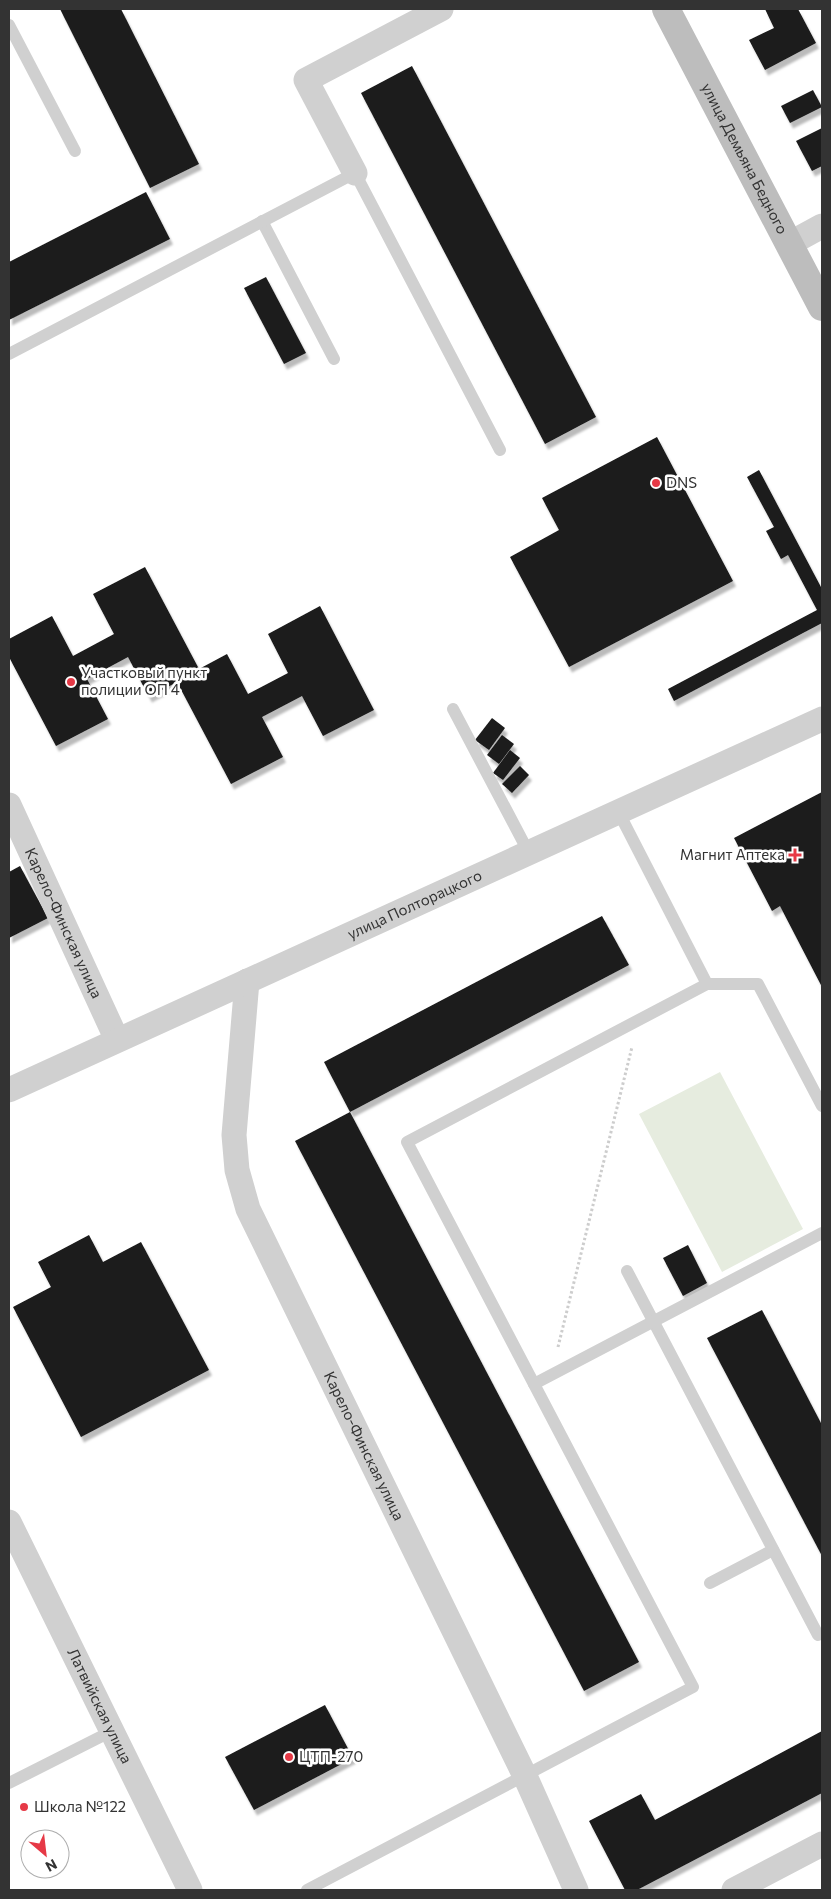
<svg xmlns="http://www.w3.org/2000/svg" width="831" height="1899" font-family="Commissioner,sans-serif">
<style>
.green{fill:#e6ecdf}
.building{fill:#1a1a1a;filter:url(#shadow)}
.lines{fill:none;stroke-linecap:round;stroke-linejoin:round}
.path{stroke:#cdcdcd;stroke-width:3;stroke-dasharray:2.5 2.5;stroke-linecap:butt}
.lane{stroke:#d0d0d0;stroke-width:12}
.street{stroke:#d0d0d0;stroke-width:25}
.secondary{stroke:#bdbdbd;stroke-width:28}
.poi-dot{fill:#e63946;stroke:#fff;stroke-width:2}
.labels{text-anchor:middle;stroke-width:5;stroke-linejoin:round;paint-order:stroke}
.street-label{font-size:15px;fill:#333;stroke:#fff}
.poi-label{font-size:15px;fill:#333;stroke:#fff;text-anchor:start}
</style>
<defs>
<filter id="shadow"><feDropShadow dx="3" dy="5.5" stdDeviation="1" flood-color="#0004"/></filter>
</defs>
<rect width="100%" height="100%" fill="#fff"/>
<!-- green -->
<polygon class="green" points="720,1072 803,1229 722,1272 639,1114"/>
<!-- building -->
<g class="building">
<polygon points="60,9 121,9 199,164 150,188"/>
<polygon points="765,9 798,9 816,43 765,70 749,40 774,28"/>
<polygon points="412,66 596,417 545,444 361,93"/>
<polygon points="813,90 822,107 790,123 781,106"/>
<polygon points="822,128 822,166 812,171 796,141"/>
<polygon points="146,192 170,239 9,320 9,262"/>
<polygon points="266,277 306,353 284,364 244,288"/>
<polygon points="657,437 733,581 569,667 510,557 559,530 542,498"/>
<polygon points="759,470 822,589 822,623 674,701 668,689 817,610 788,555 781,559 766,531 774,527 747,477"/>
<polygon points="145,567 199,669 227,654 248,694 288,673 268,634 320,606 374,710 323,736 302,696 262,717 283,757 231,784 177,682 149,697 128,657 87,679 108,719 56,746 9,657 9,639 52,616 73,656 114,634 93,594"/>
<polygon points="492,718 505,728 489,750 475,740"/>
<polygon points="502,735 514,744 499,764 487,755"/>
<polygon points="510,750 520,758 503,780 493,773"/>
<polygon points="520,766 529,775 512,793 502,784"/>
<polygon points="822,792 822,987 780,906 772,911 734,838"/>
<polygon points="20,866 48,918 9,938 9,872"/>
<polygon points="602,916 629,965 350,1112 324,1062"/>
<polygon points="350,1112 639,1662 584,1691 295,1141"/>
<polygon points="89,1235 103,1262 141,1242 209,1370 81,1437 13,1307 51,1287 38,1262"/>
<polygon points="688,1245 707,1283 683,1296 663,1258"/>
<polygon points="762,1310 822,1425 822,1556 707,1338"/>
<polygon points="325,1705 353,1758 254,1810 225,1757"/>
<polygon points="822,1731 822,1793 637,1890 625,1890 589,1821 641,1794 655,1820"/>
</g>
<g class="lines">
<!-- path -->
<polyline class="path" points="558,1347 632,1047"/>
<!-- lane -->
<g class="lane">
<polyline points="9,25 75,151"/>
<polyline points="262,221 334,359"/>
<polyline points="9,354 355,173 500,450"/>
<polyline points="453,709 529,853"/>
<polyline points="619,813 707,984"/>
<polyline points="627,1271 818,1635"/>
<polyline points="534,1384 822,1233"/>
<polyline points="710,1583 773,1550"/>
<polyline points="9,1783 112,1731"/>
<polyline points="307,1890 693,1687 407,1142 707,984 758,984 822,1106"/>
</g>
<!-- street -->
<g class="street">
<polyline points="355,173 306,80 441,9"/>
<polyline points="789,244 822,226"/>
<path id="s1" d="M9,805L117,1040"/>
<path id="s2" d="M247,981L234,1135L237,1170L248,1209L525,1776L576,1890"/>
<path id="s3" d="M9,1090L822,719"/>
<path id="s4" d="M9,1522L190,1890"/>
<polyline points="734,1890 822,1844"/>
</g>
<!-- secondary -->
<path class="secondary" id="s5" d="M666,9L822,307"/>
</g>
<!-- markers -->
<g class="poi-dot">
<circle cx="656" cy="483" r="5"/>
<circle cx="71" cy="682" r="5"/>
<path d="M792.5 847.5h5v5h5v5h-5v5h-5v-5h-5v-5h5z"/>
<circle cx="289" cy="1757" r="5"/>
<circle cx="24" cy="1807" r="5"/>
</g>
<g class="labels">
<!-- street labels -->
<g class="street-label">
<text dy="5" stroke="none"><textPath href="#s5" startOffset="169">улица Демьяна Бедного</textPath></text>
<text dy="5" stroke="none"><textPath href="#s3" startOffset="446">улица Полторацкого</textPath></text>
<text dy="5" stroke="none"><textPath href="#s1" startOffset="130">Карело-Финская улица</textPath></text>
<text dy="5" stroke="none"><textPath href="#s2" startOffset="494">Карело-Финская улица</textPath></text>
<text dy="5" stroke="none"><textPath href="#s4" startOffset="205">Латвийская улица</textPath></text>
</g>
<!-- poi labels -->
<g class="poi-label">
<text x="666" y="488">DNS</text>
<text x="81" y="678">Участковый пункт<tspan x="81" dy="17">полиции ОП 4</tspan></text>
<text x="785" y="860" text-anchor="end">Магнит Аптека</text>
<text x="299" y="1762">ЦТП-270</text>
<text x="34" y="1812">Школа №122</text>
</g>
</g>
<!-- border -->
<rect width="831" height="1899" fill="none" stroke="#333333" stroke-width="20"/>
<!-- north arrow -->
<g transform="translate(45 1854) rotate(152)"><circle r="24" fill="#ffffff" stroke="#adadad"/>
<path d="M0-4L9 19L0 12L-9 19Z" fill="#e63946"/>
<text y="-8" font-size="14" font-weight="bold" text-anchor="middle" fill="#333333">N</text>
</g>
</svg>
